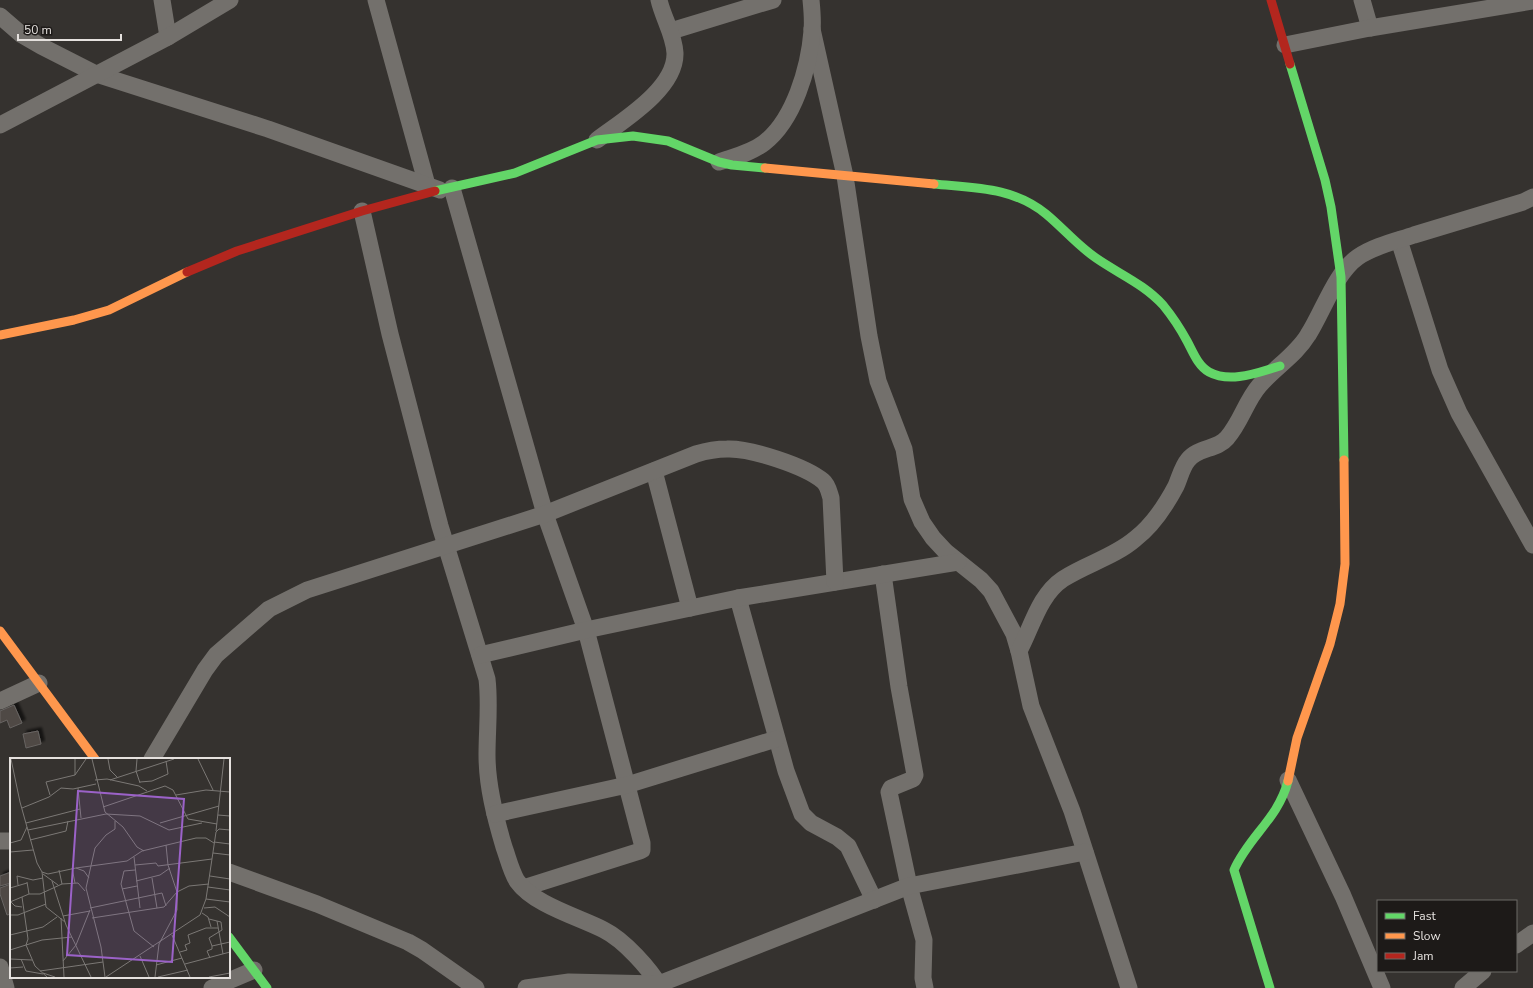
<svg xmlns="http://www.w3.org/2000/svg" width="1533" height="988" font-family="'Nunito Sans',sans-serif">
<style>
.building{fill:#504844;stroke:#676462;filter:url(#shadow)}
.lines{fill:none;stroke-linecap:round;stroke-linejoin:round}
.street{stroke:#73706c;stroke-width:17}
.fast{stroke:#63d668;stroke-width:9}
.slow{stroke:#ff974d;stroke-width:9}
.jam{stroke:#b3261e;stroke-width:9}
.inset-road{fill:none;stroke:#7b7875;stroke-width:1}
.view{fill:#9b62c8;fill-opacity:0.15;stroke:#9b62c8;stroke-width:2}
.inset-edge{fill:none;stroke:#e5e1de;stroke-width:2}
</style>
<defs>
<filter id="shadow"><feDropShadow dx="3.5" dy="-3.5" stdDeviation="1" flood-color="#0009"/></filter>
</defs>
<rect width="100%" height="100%" fill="#35322f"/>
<!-- building -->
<g class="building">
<polygon points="14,705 22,723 10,728 7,720 0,723 0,711"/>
<polygon points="38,731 41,744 26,748 23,734"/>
<polygon points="11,872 11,883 0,886 0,876"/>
<polygon points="11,884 11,914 7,915 0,894 0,888"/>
</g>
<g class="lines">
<!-- street -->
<g class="street">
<polyline points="162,0 168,37"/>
<polyline points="376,0 427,185"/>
<polyline points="1362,0 1370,28"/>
<polyline points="0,16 22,35 41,46 96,74 268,129 440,190"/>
<polyline points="812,29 845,176 869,336 878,381 904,449 912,499 922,522 933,538 946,552 981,580 991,591 1014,634 1019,651 1031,706 1072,811 1129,988"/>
<polyline points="671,31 773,0"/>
<polyline points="1285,45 1370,28 1533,1"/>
<polyline points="0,125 168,37 230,0"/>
<path d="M597,140C622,121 676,89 675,53C674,34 663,18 659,0"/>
<path d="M719,162C733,157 751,153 764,143C794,120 809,68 812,31C813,21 812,10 811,0"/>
<polyline points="452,188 545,514 586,630 642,843 642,850 640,851 523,888"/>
<path d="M362,211L390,334L440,526L487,679C490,704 487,729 487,755C487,786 495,817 504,847C508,858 511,871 517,881C534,905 579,917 604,930C624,940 650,969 661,988"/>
<polyline points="1399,240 1440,370 1459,413 1533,545"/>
<polyline points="654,471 690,608"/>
<polyline points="883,574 899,687 915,775 913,779 891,788 889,792 909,886 924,940 923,978 925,988"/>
<polyline points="738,598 786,771 802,814 811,823 837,837 848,846 874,900"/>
<path d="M1019,651C1032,627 1039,595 1063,579C1086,564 1114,557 1135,539C1152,526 1166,505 1176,486C1180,477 1182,467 1188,460C1198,447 1217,450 1227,438C1241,422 1246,401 1259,386C1274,368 1296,355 1308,335C1323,312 1335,273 1358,257C1374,246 1396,241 1414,235C1450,224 1487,213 1523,202L1533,197"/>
<polyline points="480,655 586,630 738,598 958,562"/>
<polyline points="0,701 39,683"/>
<path d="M152,759L205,670L216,655L269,609L307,590L545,514L696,454C706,451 716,449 727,449C750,448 805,466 823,481C828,485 829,492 831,498L835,582"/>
<polyline points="1288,780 1343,896 1382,988"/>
<polyline points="495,814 627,785 776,739"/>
<polyline points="0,841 11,841"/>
<polyline points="229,872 317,904 408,942 422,950 476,988"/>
<polyline points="1516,945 1533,933"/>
<polyline points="0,967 6,988"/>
<polyline points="212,988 254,970"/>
<polyline points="526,988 569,982 659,984 909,886 1085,852"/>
<polyline points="1463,988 1483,971"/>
</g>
<!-- fast -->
<g class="fast">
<polyline points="1290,64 1325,180 1331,207 1341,277 1344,460"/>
<path d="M934,184C975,188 1013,187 1046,214C1063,228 1078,246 1096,258C1119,274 1144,284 1163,305C1172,316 1180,328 1187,341C1193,352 1198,366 1209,372C1231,384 1259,372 1280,366"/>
<polyline points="435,191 515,173 597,140 633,136 668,141 719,162 732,165 765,168"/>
<polyline points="229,937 267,988"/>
<path d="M1270,988L1234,870C1249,836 1278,819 1288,781"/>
</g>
<!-- slow -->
<g class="slow">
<polyline points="765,168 934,184"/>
<polyline points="0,335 74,320 109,310 187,272"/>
<polyline points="0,631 95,759"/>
<polyline points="1288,781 1297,738 1330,644 1340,604 1345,564 1344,460"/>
</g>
<!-- jam -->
<g class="jam">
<polyline points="1271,0 1290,64"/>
<polyline points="187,272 237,251 362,211 435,191"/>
</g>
</g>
<!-- overview -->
<g transform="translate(10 758)">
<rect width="220" height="220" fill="#35322f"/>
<path class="inset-road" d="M1,1L10,44L27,105L32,114L36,149L55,164M65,1V17M82,1L95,54L113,69L127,89L134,93M98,1L100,12L107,19M127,1L126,13L130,25M188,1L203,32M85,22L97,21L129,28L137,33M100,22L164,1M130,24L142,23L158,16L156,3M68,30L71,60M40,37L36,24L65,17L76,1M166,37L196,32L220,34M93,49L155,28L163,32L178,61L207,66M12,50L39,39L51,30L63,31L86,26M208,57L220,58M16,65L70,51M150,65L209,48M18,72L96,56L130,58L159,72L192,65M206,73L214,1M20,82L56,73L58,63M204,84L220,86M0,85L11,82L17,69M0,94L23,92M203,95L220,97M124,99L130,150M125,107L146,105L148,108L202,101M62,110L65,125M66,110L117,103L132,93L186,80H196L204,85M49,112L52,126M125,112L114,113L111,126L124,173L144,189M32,114L38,116L66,110L74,113L79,120M33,116L48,127M200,118L220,121M142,120L147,150M42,123L56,167L81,219M126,123L150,117L160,110M17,124L19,136M8,127L7,118L23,122L33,120M198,129L220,132M0,130L17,125M112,131L127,128M12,139L18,181L16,187M196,141L220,144M0,144L19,136H30L52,126L68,125L75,133M1,144L5,148L12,149M80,150L152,135L156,148M194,150L205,149L220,159M192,155L198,159L201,169M0,157H8L36,146M53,158L80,153M51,160L54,219M82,160L154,149L167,134L179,128L199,126M199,161L211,164L212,172L199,180L202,188M207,163L213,196M0,177L33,169L47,159M162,177L180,219M16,187L25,208L37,219M0,192L32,182L62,179M170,194L177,192L175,187L180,185L178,177L196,170H208M130,198L139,219M200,200L197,193L202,191V188L220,184M0,201L22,202M11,201L16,213L33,216M53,203L66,187L80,152M175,206L220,194M146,207L172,200M0,210L13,209M30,213L93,204M33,215L45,219M95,219L91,189L76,130L85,90L96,77L105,71V63M96,219L190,157L196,141L206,74L209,71L220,72M145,219L149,186L167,152V134L158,107L156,87M148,219L178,212M199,219L220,215"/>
<path class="view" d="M68,33L174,41L162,204L57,197Z"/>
<rect width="220" height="220" class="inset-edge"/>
</g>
<!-- legend -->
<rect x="1377" y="900" width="140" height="72" fill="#1d1a18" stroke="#6d6a67"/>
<rect x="1385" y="913" width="20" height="6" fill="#63d668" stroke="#6d6a67"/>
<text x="1413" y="920" font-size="12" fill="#e5e1de">Fast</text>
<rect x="1385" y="933" width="20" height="6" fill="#ff974d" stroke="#6d6a67"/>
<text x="1413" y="940" font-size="12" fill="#e5e1de">Slow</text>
<rect x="1385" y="953" width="20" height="6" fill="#b3261e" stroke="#6d6a67"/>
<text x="1413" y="960" font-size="12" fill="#e5e1de">Jam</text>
<!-- scale -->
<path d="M18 34v6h103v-6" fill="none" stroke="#e5e1de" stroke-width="2"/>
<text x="24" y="34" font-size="12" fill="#e5e1de" stroke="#1d1a18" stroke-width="3" paint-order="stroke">50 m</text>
</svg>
